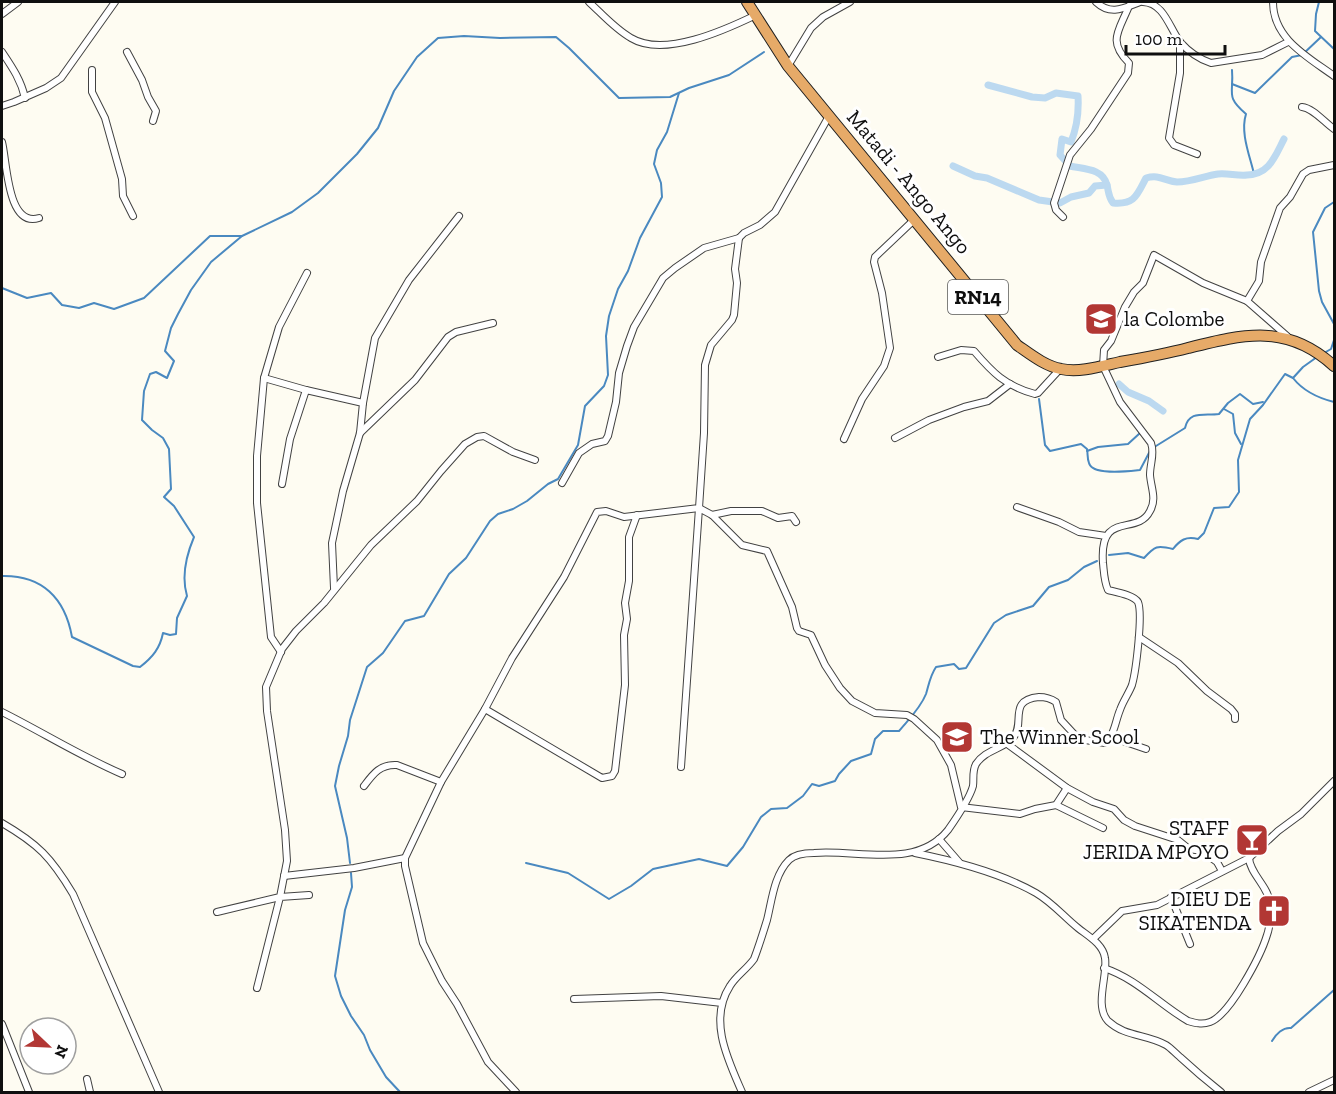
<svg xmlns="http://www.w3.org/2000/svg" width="1336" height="1094" font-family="'Zilla Slab',serif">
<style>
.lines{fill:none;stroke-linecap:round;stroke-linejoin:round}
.stream{stroke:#4a89c0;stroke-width:2}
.canal{stroke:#bcd9f0;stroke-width:7}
.street-casing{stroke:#424242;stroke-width:8}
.highway-casing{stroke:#202020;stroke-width:12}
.street{stroke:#fff;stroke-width:6}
.highway{stroke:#e6aa68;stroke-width:10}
.labels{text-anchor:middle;stroke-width:6;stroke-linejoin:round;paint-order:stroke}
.shield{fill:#fff;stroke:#575757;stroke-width:1.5}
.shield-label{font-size:20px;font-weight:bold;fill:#0f0f0f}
.street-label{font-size:21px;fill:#0f0f0f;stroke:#fff}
.poi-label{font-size:21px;fill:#0f0f0f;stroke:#fff;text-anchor:start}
</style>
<rect width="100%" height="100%" fill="#fefcf2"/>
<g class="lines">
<!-- stream -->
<g class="stream">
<polyline points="1319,2 1316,14 1315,31 1334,49"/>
<path d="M1232,70C1234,94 1225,96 1246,114C1240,133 1250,156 1254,174"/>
<polyline points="1232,84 1255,93 1292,57 1302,55 1321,37"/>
<polyline points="1334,202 1325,208 1313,232 1319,291 1322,302 1334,324"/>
<polyline points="1334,228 1334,244"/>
<polyline points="2,288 27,298 51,293 62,305 79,308 94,303 114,309 144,298 210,236 242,236"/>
<polyline points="1324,353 1331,349 1334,340"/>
<path d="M1317,357L1303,367L1293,378C1304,392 1318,398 1334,402"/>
<path d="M1039,399L1045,445L1050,451L1081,444L1087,449C1088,454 1087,458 1089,463C1092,476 1130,471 1140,470L1150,451"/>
<polyline points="1224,409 1233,414 1235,433 1241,444"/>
<path d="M1156,446L1185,428C1189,410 1204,416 1219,414L1228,403L1240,394L1253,404L1263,402"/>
<polyline points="1087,451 1098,447 1128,444 1140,433"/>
<path d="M1109,555L1128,553L1144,558C1155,546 1157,545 1173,549C1180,540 1186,536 1198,539L1204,533L1214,508L1229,507L1239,492L1238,460L1250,419L1263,405L1285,374L1293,378"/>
<path d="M2,576C42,575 65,598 72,637L133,666L140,667C153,657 160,648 163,633L170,635L176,634L177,618L187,596C181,576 186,556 194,537L174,506L164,497L171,489L169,449L163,438L152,430L142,420L144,391L150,374L156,372L167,378L174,361L165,351L171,328L178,314L191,290L211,262L242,236L292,212L318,193L357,154L378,128L394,91L417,57L438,38L464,36L500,38L556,37L569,48L619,98L670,97L689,88L729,75L764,52"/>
<polyline points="350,863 347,838 335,786 339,766 348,736 350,720 367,667 383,653 405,621 424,616 449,574 466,558 490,521 498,514 513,509 527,501 548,484 558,479 578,445 585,406 604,386 608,375 606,336 609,316 618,289 628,271 640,238 662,197 661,183 654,164 657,150 667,132 679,93"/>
<path d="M526,863L568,873L609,899L631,886L653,869L699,859L727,866L743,847L761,817L771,809L787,808L803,796L812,784L819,786L835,781L839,774L851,761L871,754L875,739L883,731H899C908,720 920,709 926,694C929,684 930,676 936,667L954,664L959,669L966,668L994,623L1006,615L1033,606L1049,587L1068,580L1084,567L1097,561"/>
<polyline points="351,873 352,887 345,910 335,976 341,996 351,1016 364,1035 370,1050 386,1077 400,1092"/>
<path d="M1272,1041C1276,1034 1283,1027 1291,1028L1334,990"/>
</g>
<!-- canal -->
<g class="canal">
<path d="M988,85L1032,97L1045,98L1056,93L1078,96C1079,113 1077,127 1071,142L1062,139L1060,155L1070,166C1083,169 1103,168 1107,185C1109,193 1108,196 1113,203C1135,205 1137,195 1146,178C1160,174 1164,181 1177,182C1192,182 1204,176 1218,174C1228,173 1237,176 1247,175C1270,174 1275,156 1284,139"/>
<polyline points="953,166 975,176 987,178 1039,200 1060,203 1071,197 1089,193 1095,186 1107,185"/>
<polyline points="1119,384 1128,392 1149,401 1163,411"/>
</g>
<!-- street casing -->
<g class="street-casing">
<g id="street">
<path d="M589,2C602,14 615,29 631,38C664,58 725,30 756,15"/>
<path d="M1096,2C1111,16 1124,8 1140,2"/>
<path d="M1143,2C1164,3 1169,27 1180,42C1188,51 1199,59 1211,63L1262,55L1288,42"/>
<path d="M1273,2C1273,39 1308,57 1334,76"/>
<polyline points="2,14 18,2"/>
<polyline points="1180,42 1180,73 1169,138 1174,145 1197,154"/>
<path d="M2,52C12,67 21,80 25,98"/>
<polyline points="127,52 142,80 148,97 156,111 153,121"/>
<polyline points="788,66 811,28 823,17 850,2"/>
<polyline points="92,70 92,92 105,118 122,179 123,196 133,216"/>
<polyline points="2,106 14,102 46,88 61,78 115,2"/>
<path d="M1302,107C1313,108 1324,122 1334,129"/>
<path d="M2,142C7,161 7,228 39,218"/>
<path d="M1063,217L1056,210L1054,203L1070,155L1091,129L1128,73L1129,63C1107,41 1119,31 1129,6"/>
<polyline points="1247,301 1259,281 1261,262 1280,208 1290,197 1303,174 1309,170 1334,165"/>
<path d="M938,357L961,350L974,351C992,372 1005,386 1035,394L1038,393L1060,369"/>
<polyline points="264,378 306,390"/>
<polyline points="363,403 375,338 409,280 459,216"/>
<polyline points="360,433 415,380 448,337 456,332 493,323"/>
<polyline points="895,438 929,420 964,407 988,401 1010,384"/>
<polyline points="844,439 862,399 884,366 890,348 882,293 874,262 875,257 915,219"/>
<polyline points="562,483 579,453 592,444 605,441 608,436 616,402 619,373 627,346 634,327 663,278 675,268 704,248 739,238"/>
<polyline points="282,484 290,439 306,390 363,403 360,433 343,491 332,543 334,588"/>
<polyline points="1017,507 1059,522 1079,532 1106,536"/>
<polyline points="712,515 731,511 762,511 778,518 792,516 796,522"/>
<polyline points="1139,637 1178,663 1207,691 1231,709 1235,714 1235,719"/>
<polyline points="281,652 271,637 257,503 257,456 264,378 279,327 307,273"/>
<polyline points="485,709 602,778 612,776 615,771 625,685 624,635 627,619 625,603 629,581 629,537 637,515"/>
<path d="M2,712C42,732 80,756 122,774"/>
<polyline points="1111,737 1146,749"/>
<polyline points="1006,743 1067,788 1093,802 1114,809 1124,820 1135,826 1178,840 1189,849 1202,851 1217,862 1222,871"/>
<polyline points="681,767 699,508 712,515 742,545 767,551 792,607 797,628 799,631 811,635 825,665 840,688 852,701 875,713 907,715 914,719 937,740 951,765 961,807 1020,814 1035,809 1056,805 1067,788"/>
<path d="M364,786C373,774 380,764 397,765L441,782"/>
<polyline points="1056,805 1103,828"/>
<path d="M2,823C38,844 51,857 73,894L159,1092"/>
<polyline points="939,839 959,862"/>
<path d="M915,853C955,861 1001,873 1036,893C1053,903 1064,917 1078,928C1088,936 1103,944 1105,958C1108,975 1094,1006 1108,1021C1125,1037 1147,1034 1166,1045C1171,1048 1175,1053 1180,1057C1193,1069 1207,1081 1221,1092"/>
<polyline points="284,876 354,868 405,858"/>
<polyline points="1171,897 1190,944"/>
<polyline points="217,912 280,897 287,861 285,830 267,711 266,687 282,649 296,631 324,603 371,545 417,501 441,471 465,444 477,437 484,436 513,452 535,460"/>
<polyline points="1093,939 1122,911 1157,905 1249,858 1278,831 1301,814 1334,781"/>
<path d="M1104,968C1137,979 1159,1004 1188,1021C1195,1023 1202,1025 1210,1022C1230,1015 1261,955 1267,935C1270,927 1271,912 1270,903C1268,886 1250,874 1249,858"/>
<polyline points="257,988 280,897 309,895"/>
<polyline points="574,999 661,996 722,1003"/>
<polyline points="2,1024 29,1092"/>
<polyline points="87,1079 90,1092"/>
<polyline points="516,1092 488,1062 457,1004 442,981 423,943 405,866 405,858 441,782 485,709 512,658 564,577 597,512 606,511 624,517 699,508 704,433 705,365 711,345 732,320 734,315 737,283 735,269 739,238 744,233 760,225 775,212 829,116"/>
<path d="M742,1092C728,1060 708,1020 730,986C736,976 747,969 754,959C759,946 763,933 767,920C772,900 774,875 789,860C795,854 806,853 814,853C858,849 916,870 948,830C955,820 970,797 973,786C974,779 972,771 976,764C985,750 1003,749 1013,738C1026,723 1007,700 1039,697C1045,697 1050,698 1056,702L1061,720L1074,734L1085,740L1105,743C1115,734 1115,722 1120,710C1123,701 1129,693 1132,685C1136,671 1143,614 1138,602C1134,595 1116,592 1108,590C1104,581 1104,572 1103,563C1099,509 1137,537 1150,511C1157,499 1151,488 1150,475C1150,463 1155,454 1151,443L1120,402L1103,366L1104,350L1111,341L1125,307L1134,292L1143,283L1154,255L1203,283L1247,301L1287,336"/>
<polyline points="1309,1092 1334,1080"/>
</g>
</g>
<!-- highway casing -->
<g class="highway-casing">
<path id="highway" d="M747,2L788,66L1017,345C1030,354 1045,366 1061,369C1080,373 1102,366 1120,362C1143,358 1165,354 1188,348C1244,334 1287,323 1334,366"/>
</g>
<!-- street -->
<use href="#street" class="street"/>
<!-- highway -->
<use href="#highway" class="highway"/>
</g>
<!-- icons -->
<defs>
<g id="school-square" transform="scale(1.725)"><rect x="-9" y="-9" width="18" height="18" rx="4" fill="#b23734" stroke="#fff"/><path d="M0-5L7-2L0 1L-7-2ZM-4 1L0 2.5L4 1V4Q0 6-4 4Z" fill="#fff"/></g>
<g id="bar-square" transform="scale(1.725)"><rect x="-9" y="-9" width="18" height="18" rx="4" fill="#b23734" stroke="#fff"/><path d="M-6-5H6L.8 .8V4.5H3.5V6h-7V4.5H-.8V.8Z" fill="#fff"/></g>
<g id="church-square" transform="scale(1.725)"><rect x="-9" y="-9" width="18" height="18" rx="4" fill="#b23734" stroke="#fff"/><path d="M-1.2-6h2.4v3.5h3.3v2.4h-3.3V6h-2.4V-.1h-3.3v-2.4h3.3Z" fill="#fff"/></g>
</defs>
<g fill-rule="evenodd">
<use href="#school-square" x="1101" y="319"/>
<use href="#school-square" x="957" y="737"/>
<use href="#bar-square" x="1252" y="840"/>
<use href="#church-square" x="1274" y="911"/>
</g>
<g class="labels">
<!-- shield labels -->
<rect class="shield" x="948" y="280" width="60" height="34" rx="4.5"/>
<g class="shield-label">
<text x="978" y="304">RN14</text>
</g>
<!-- street labels -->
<g class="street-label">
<text transform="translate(909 182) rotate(50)" y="7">Matadi - Ango Ango</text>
</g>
<!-- poi labels -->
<g class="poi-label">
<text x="1124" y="326">la Colombe</text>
<text x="980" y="744">The Winner Scool</text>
<text x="1229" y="835" text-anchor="end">STAFF<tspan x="1229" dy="24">JERIDA MPOYO</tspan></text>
<text x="1251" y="906" text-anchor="end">DIEU DE<tspan x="1251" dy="24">SIKATENDA</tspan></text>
</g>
</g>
<!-- border -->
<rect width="1336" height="1094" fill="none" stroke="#0f0f0f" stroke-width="6"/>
<!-- north arrow -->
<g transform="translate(48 1046) rotate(113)"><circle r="28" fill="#ffffff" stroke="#9f9f9f" stroke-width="1.5"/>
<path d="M0-4.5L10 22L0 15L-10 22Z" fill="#b23734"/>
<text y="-9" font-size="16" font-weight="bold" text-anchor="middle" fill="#0f0f0f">N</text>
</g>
<!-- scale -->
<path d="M1126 45v9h99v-9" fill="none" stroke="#0f0f0f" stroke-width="3"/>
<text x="1135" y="45" font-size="18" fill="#0f0f0f" stroke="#ffffff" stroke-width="4.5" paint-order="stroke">100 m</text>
</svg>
